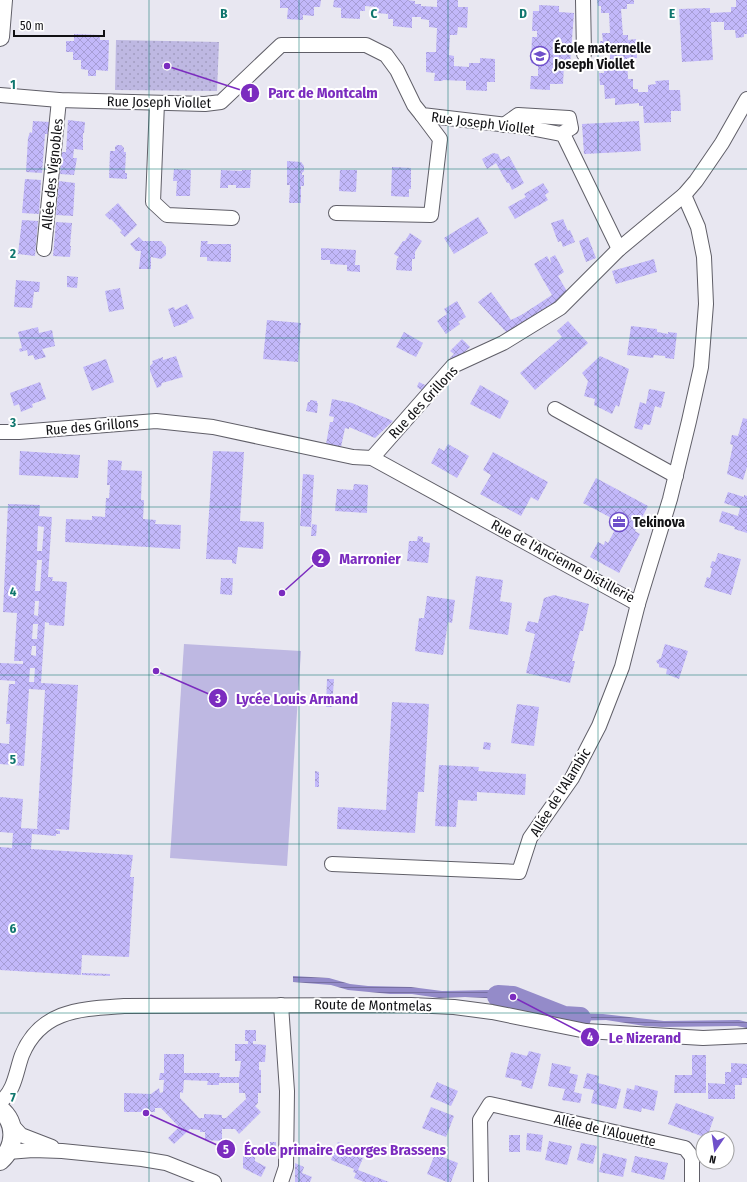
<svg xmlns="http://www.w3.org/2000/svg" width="747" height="1182" font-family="'Fira Sans Condensed',sans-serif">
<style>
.grass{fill:#beb8e2}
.park{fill:url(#park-dots)}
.water{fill:url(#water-rules)}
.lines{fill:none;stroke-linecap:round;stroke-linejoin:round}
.river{stroke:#948bc9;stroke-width:22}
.building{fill:url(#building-cross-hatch);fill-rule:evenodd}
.minor-casing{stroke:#605f68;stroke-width:16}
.major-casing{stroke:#605f68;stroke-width:20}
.minor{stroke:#fff;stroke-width:14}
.major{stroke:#fff;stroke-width:18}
.grid{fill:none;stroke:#0f766e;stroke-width:1;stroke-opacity:0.55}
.labels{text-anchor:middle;stroke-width:4;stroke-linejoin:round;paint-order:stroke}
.poi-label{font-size:14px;font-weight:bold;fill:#111114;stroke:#fff;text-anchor:start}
.street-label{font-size:14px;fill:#111114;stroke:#fff}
.grid-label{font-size:13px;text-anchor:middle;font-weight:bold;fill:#0f766e;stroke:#fff;stroke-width:4;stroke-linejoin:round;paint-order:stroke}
.leader{fill:none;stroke:#7b2cbf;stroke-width:1.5}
.callout-dot{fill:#7b2cbf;stroke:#fff;stroke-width:1.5}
.mark-label{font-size:12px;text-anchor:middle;font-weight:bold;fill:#fff}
.callout-label{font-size:15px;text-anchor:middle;font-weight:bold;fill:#7b2cbf;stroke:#fff;stroke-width:4;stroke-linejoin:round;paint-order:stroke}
</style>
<defs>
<pattern id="park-dots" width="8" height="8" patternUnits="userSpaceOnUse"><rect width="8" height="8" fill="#beb8e2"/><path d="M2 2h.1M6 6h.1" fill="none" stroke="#a29dc1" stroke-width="1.8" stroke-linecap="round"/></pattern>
<pattern id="water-rules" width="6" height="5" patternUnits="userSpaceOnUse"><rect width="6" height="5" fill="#948bc9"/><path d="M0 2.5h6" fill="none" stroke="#7770a2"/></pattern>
<pattern id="building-cross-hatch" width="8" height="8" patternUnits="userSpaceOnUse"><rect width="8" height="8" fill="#c2b8fa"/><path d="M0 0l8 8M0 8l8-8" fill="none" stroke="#a69dd5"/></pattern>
</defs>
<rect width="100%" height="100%" fill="#e8e7f1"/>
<!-- grass -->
<polygon class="grass" points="184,644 301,651 287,866 170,858"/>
<!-- park -->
<polygon class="park" points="116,40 219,42 217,91 115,90"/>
<!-- water -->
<polygon class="water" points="293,976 329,978 350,984 368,986 411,987 442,991 491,990 514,994 536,1008 560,1013 603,1014 664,1021 739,1020 747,1022 747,1028 737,1026 662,1027 645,1026 606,1020 569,1021 530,1012 515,1002 504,999 465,997 439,998 412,994 390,994 348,990 331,985 293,982"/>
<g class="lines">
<!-- river -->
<polyline class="river" points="498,996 513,997 564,1017 580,1018"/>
</g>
<!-- building -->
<g class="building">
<polygon points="280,0 321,0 320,7 314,7 314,16 303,15 303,20 287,19 288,8 280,8"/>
<polygon points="334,0 407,0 415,1 415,4 421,4 421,6 437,7 437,0 458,0 458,7 468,7 467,28 458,27 457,35 450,35 449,55 454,56 454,66 469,67 469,63 480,63 480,58 495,59 495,82 487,82 487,91 466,90 466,81 443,80 442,81 434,81 435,73 426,72 426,52 436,52 437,28 429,27 429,20 421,19 421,17 412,17 412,28 393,26 393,19 388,19 388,14 377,13 377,7 365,6 365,11 360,11 360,19 341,18 341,8 333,7"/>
<polygon points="597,0 634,0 634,4 627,4 627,9 621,9 623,35 628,35 628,40 636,39 637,58 627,58 628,79 633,79 633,89 638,89 638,92 648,92 648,85 656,84 655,81 669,80 669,90 680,90 681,111 671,111 671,122 644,123 643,106 639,106 639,103 615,105 615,98 605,99 604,85 600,85 599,73 604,73 604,67 614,67 614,61 610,61 610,54 600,54 600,41 603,41 602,33 610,33 609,13 601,13 601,6 598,6"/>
<polygon points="736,0 747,0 747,34 744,34 744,37 736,38 735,30 724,30 724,22 711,22 713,60 682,62 679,9 710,8 710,13 731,12 731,7 736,7"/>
<polygon points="539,5 559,6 559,12 574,13 570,65 564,65 563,84 550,84 550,90 530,89 531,76 538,76 538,64 531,63 532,37 537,37 537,31 532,31 533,11 539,11"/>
<polygon points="74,34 100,35 100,40 109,40 108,71 96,70 96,76 88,76 88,70 81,69 81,60 73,60 73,52 66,52 66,41 74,41"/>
<polygon points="68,120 85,122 84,133 83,133 83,150 74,149 73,158 77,158 74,175 60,174 62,152 66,152"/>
<polygon points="33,121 50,122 49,134 45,134 42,173 26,172 28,138 30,132 32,133"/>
<polygon points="639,121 641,151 584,154 582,124"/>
<polygon points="117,145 121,145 124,148 124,152 126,152 125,173 127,173 127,179 109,178 110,151 115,151 115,147"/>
<polygon points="493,153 498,154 501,160 509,156 524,183 512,190 509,183 507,183 496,163 487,169 482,159"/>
<polygon points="287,161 301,162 304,166 304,171 302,173 302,175 304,175 304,186 301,186 301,203 289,203 290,185 287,185"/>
<polygon points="392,167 411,168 411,189 409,189 409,197 391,196"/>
<polygon points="174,169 191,170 190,196 176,196 177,181 173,181"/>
<polygon points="221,170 242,171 242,170 251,170 250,188 236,188 236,185 228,185 228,188 220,188"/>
<polygon points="340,170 357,170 356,192 339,191"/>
<polygon points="25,179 41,180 39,214 22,213"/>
<polygon points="59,181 75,183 73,216 56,215"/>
<polygon points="543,183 549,192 545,195 548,200 515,219 508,207 526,197 524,194"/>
<polygon points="118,203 137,225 125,237 120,232 122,231 111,219 110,220 105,215"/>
<polygon points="478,217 488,233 454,254 444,238"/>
<polygon points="563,219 568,231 570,230 575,242 563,247 561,241 558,242 551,223"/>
<polygon points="22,220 38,221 35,256 18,254"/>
<polygon points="56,222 72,223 70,246 71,246 70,257 53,256"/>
<polygon points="410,233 422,241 415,252 415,259 412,259 412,271 396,270 397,259 399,257 394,254 403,241 405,241"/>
<polygon points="139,237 143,241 161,241 166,247 166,255 161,259 151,257 151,269 139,269 141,251 136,251 130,244"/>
<polygon points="588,237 596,258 586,262 579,241"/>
<polygon points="201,241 208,241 207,244 231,244 231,262 207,261 207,257 200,257"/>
<polygon points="321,248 356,250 355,265 360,265 360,272 347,271 347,265 330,264 330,260 321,260"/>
<polygon points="555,255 564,272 558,276 568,293 555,306 509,335 478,302 491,292 511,320 523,314 552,295 534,264 547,256 551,264 550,258"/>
<polygon points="654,259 657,272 616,284 612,271"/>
<polygon points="67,276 78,277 77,288 67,287"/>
<polygon points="16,280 40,282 39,292 34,292 32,308 14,307"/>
<polygon points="120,288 124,309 109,312 105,291"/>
<polygon points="457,301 466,317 458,322 460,324 446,334 437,321 447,314 444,309"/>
<polygon points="187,304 194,318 187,321 188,322 174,327 168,309 174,307 175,310"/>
<polygon points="267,320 301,323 298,362 263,359"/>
<polygon points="568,321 588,343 535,390 520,373 562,337 557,331"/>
<polygon points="631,326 657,329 657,332 663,333 668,334 668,332 677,333 674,359 665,358 665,356 654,355 653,358 627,355"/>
<polygon points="38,327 39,333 52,330 55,346 42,349 46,357 35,360 33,355 28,356 27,350 20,352 19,349 22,348 18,332"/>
<polygon points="404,332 423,343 416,357 396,347"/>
<polygon points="462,339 470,347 454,362 450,358 454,354 450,351"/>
<polygon points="176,356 183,377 162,383 161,386 157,388 150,371 150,366 153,363 152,361 163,357 163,360"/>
<polygon points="600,356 629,369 619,407 616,405 612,414 594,405 595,399 584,396 588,381 582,373"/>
<polygon points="106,359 114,382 92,391 83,367"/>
<polygon points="433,378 435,380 423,391 417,387 419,382 425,385"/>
<polygon points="40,382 46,399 32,404 33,407 21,412 19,404 14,406 10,393"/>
<polygon points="480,385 509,401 500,419 470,404"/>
<polygon points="649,389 665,392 661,408 655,406 650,425 644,424 642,430 634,428 640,402 646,404"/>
<polygon points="332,399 352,403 393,421 375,438 349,427 349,429 345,428 341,447 326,444 330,422 333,422 334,417 329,416"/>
<polygon points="310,400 317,401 317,403 318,403 317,413 306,411 308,402 310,402"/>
<polygon points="743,418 747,419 747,467 743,480 727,474 733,445 730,444 732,435 738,436"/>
<polygon points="448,444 469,456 457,478 431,463 439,448 444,451"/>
<polygon points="20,451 80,455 78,478 19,475"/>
<polygon points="213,451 244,452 240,521 264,522 263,549 238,547 236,564 232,563 232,560 206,559"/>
<polygon points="493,452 548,482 538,501 531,497 521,516 480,494 491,475 483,470"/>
<polygon points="108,460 122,461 121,470 142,471 141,500 144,500 143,519 156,520 155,524 181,525 180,549 65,542 66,519 92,520 92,516 105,517 106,498 109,498 110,485 107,485"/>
<polygon points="303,474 314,475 311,527 300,526"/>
<polygon points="596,478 648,506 635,531 640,534 619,573 590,557 598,542 604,545 605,541 608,543 619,522 583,503"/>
<polygon points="354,484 368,485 367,513 335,511 337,489 353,490"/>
<polygon points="728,492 744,497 744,495 747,496 747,533 734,529 735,527 719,522 722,511 738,516 740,508 724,503"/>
<path d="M8,504L40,505L39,516L52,517L48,577H53L52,581L67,582L64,626L49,625V623L45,622L41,683L78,685L69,830L56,829V830L60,831V834H56V836L32,834L31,849L133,855L130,877H134L129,957L82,955L81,975L0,970V847L12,848L13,833L0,832V797L23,799L21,828L38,829L37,828L45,690L29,689L24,766L0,764V743L9,744L10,724H6L9,684H15V681L0,680V663L23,664V661H14L17,613L3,612ZM38,526L44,527L42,551H37ZM37,560H42L40,591H35ZM35,601H39L38,616L34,615ZM33,624H38L37,639H32ZM32,646H36V656L31,655ZM30,668H35L34,682H29Z"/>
<polygon points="312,524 317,525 316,536 311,536"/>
<polygon points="418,536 423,537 423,542 430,543 428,563 407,561 409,541 417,541"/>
<polygon points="718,553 741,559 731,595 704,587 707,577 710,578 712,568 710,568 712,561 715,562"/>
<polygon points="476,576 503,580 500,601 512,603 508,635 469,629"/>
<polygon points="221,578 233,578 232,595 220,594"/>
<polygon points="554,595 589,604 583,631 580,631 572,661 575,661 570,683 526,673 535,634 525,631 528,621 538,623 544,598"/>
<polygon points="427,596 455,600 452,623 448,622 443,655 415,651 419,618 424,618"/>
<polygon points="665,644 688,651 679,679 666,674 667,669 659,667 659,664 658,664 656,661 661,658"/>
<polygon points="327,679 334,679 332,707 326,707"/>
<polygon points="392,702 429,704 424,792 418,792 415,833 337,829 338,807 386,810"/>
<polygon points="517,704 539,707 534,746 511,743"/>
<polygon points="484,742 491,743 490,750 483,749"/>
<polygon points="439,765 479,767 478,771 526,774 525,795 477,792 477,801 458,800 456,827 435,826"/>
<polygon points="315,771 319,772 319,787 315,787"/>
<polygon points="82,973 110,974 110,976 82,975"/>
<path d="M245,1030H256V1041H253V1044L266,1045L265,1062H259V1070H261V1093H258V1103L255,1106L261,1112L239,1134L235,1129H222V1141L205,1140V1132H200V1130L190,1129L174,1144L168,1138L179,1127L161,1108H155V1112H124V1093L151,1094L159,1088L160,1093L163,1092L164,1080H159L160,1073H164V1054H184V1073H220L219,1077H239L241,1061H235V1044H248V1041H245ZM184,1080L208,1081L207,1085H219V1083H239V1093H245L246,1099L226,1118H222V1115L204,1114V1118H199L180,1098V1092L183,1093Z"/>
<polygon points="529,1051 541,1054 532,1089 521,1086 522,1081 505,1077 511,1052 527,1056"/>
<polygon points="692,1055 706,1055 706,1093 674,1093 675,1075 692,1075"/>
<polygon points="552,1063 571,1067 569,1073 578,1075 574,1092 582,1094 580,1103 562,1100 565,1089 548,1086"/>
<polygon points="731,1063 747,1064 747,1078 742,1078 742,1085 735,1085 735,1099 708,1099 708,1083 725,1084 725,1072 731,1072"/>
<polygon points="587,1073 599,1076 598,1083 621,1089 616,1109 591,1103 594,1090 583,1088"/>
<polygon points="437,1082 458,1091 451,1106 430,1097"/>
<polygon points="635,1085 658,1091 654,1111 642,1108 641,1112 623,1108 627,1088 634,1090"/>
<polygon points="676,1103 714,1117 707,1138 668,1124"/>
<polygon points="431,1107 454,1116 446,1137 422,1128"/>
<polygon points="527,1133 543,1135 541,1152 526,1150"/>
<rect x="509" y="1135" width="11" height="17"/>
<polygon points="549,1141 572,1146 567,1165 545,1160"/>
<polygon points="265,1142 276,1142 276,1153 265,1154"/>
<polygon points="338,1142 361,1151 358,1157 363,1158 358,1170 389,1182 364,1182 354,1178 356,1173 353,1172 354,1169 331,1160"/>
<polygon points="581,1143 597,1146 593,1164 577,1160"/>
<polygon points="295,1145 305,1149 303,1155 295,1152"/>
<polygon points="243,1153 255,1153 255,1161 266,1167 261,1177 243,1168"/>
<polygon points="603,1153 627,1159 623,1177 599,1172"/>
<polygon points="435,1154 458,1163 451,1182 447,1182 427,1174"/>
<polygon points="635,1156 668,1163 664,1180 631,1172"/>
<polygon points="295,1163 304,1167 302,1173 312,1177 310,1182 295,1182"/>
</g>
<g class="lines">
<!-- minor casing -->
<g class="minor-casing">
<g id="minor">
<polyline points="583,0 584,54"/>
<polyline points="0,95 59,100 205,104 221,102 281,45 366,45 386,55 397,70 414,105 422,115 525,127 561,134 564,136 619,249"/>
<polyline points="157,103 153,202 167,215 232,218"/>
<polyline points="504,125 518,115 569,118 571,128 561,134"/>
<polyline points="336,213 431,215 440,139 422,115"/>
<polyline points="44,249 59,100"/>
<polyline points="555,409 676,476"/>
<polyline points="0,432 19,432 156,421 213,427 353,457 372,458 638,604 670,499 689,421 701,367 706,304 704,257 698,227 684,195"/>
<polyline points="372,458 453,366 503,343 560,308 619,249 684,195 696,181 722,143 747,99"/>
<polyline points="332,864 519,872 530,838 572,778 599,726 622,667 638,604"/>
<polyline points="281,1005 287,1091 286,1167 281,1182"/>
<path d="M0,1102C15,1091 16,1071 22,1055C41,1009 82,1009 124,1006L411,1005L454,1007L492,1012L586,1031L703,1038L747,1036"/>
<polyline points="12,1125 21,1135 52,1147"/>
<polyline points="8,1152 33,1150 62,1151 142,1159 166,1163 214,1182"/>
<polyline points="481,1182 480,1120 490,1104 685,1148 692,1157 692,1182"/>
</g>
</g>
<!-- major casing -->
<g class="major-casing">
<g id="major">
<polyline points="0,37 3,0"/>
<path d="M0,1109C17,1123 16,1147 0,1161"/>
</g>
</g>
<!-- minor -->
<use href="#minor" class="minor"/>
<!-- major -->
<use href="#major" class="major"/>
</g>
<!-- grid -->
<path class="grid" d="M149,0V1182M299,0V1182M448,0V1182M598,0V1182M0,169H747M0,338H747M0,507H747M0,675H747M0,844H747M0,1013H747"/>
<!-- icons -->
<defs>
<g id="school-ring" transform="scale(1)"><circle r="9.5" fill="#fff" stroke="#6f50ca" stroke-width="1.5"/><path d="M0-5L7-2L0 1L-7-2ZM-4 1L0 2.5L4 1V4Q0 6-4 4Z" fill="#6f50ca"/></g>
<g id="office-ring" transform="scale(1)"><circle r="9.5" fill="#fff" stroke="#6f50ca" stroke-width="1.5"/><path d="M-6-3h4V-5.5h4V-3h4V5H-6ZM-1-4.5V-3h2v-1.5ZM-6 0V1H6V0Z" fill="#6f50ca"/></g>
</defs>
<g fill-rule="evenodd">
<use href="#school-ring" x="540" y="56"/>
<use href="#office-ring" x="619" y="522"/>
</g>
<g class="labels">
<!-- poi labels -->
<g class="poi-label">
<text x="554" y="53">École maternelle<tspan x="554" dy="16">Joseph Viollet</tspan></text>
<text x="633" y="527">Tekinova</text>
</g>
<!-- street labels -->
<g class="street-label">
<text transform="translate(159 102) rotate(1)" y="5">Rue Joseph Viollet</text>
<text transform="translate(483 123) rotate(7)" y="5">Rue Joseph Viollet</text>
<text transform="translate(52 174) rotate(-84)" y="5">Allée des Vignobles</text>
<text transform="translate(423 402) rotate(-47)" y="5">Rue des Grillons</text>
<text transform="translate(92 426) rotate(-5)" y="5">Rue des Grillons</text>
<text transform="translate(563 561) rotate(28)" y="5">Rue de l'Ancienne Distillerie</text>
<text transform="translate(560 792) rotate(-58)" y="5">Allée de l'Alambic</text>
<text transform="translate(373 1005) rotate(1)" y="5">Route de Montmelas</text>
<text transform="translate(605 1130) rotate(13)" y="5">Allée de l'Alouette</text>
</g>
</g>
<g class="grid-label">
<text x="224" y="18">B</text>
<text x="374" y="18">C</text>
<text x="523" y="18">D</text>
<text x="672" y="18">E</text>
<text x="13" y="89">1</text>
<text x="13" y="258">2</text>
<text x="13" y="427">3</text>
<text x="13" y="596">4</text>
<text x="13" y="764">5</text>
<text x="13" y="933">6</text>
<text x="13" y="1102">7</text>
</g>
<!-- callouts -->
<path class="leader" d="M167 66L250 93M282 593L321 558M156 671L218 698M513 997L590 1037M146 1113L226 1149"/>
<g class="callout-dot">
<circle cx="167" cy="66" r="4"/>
<circle cx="282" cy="593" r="4"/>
<circle cx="156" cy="671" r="4"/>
<circle cx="513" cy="997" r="4"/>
<circle cx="146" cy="1113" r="4"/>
<circle cx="250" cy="93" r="10"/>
<circle cx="321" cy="558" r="10"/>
<circle cx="218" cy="698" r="10"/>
<circle cx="590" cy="1037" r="10"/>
<circle cx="226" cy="1149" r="10"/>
</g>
<g class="mark-label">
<text x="250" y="97">1</text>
<text x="321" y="563">2</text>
<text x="218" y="703">3</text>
<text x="590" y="1041">4</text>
<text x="226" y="1154">5</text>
</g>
<g class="callout-label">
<text x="323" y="98">Parc de Montcalm</text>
<text x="370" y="564">Marronier</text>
<text x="297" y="704">Lycée Louis Armand</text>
<text x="645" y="1043">Le Nizerand</text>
<text x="345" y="1155">École primaire Georges Brassens</text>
</g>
<!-- north arrow -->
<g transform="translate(715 1150) rotate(193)"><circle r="19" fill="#ffffff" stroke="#a0a0a1"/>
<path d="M0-3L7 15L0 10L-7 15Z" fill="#6f50ca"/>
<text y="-6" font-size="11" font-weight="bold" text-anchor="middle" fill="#111114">N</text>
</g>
<!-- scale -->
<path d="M14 30v6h90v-6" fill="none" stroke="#111114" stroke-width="2"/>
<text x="20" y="30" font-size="12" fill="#111114" stroke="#ffffff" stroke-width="3" paint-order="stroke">50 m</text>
</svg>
